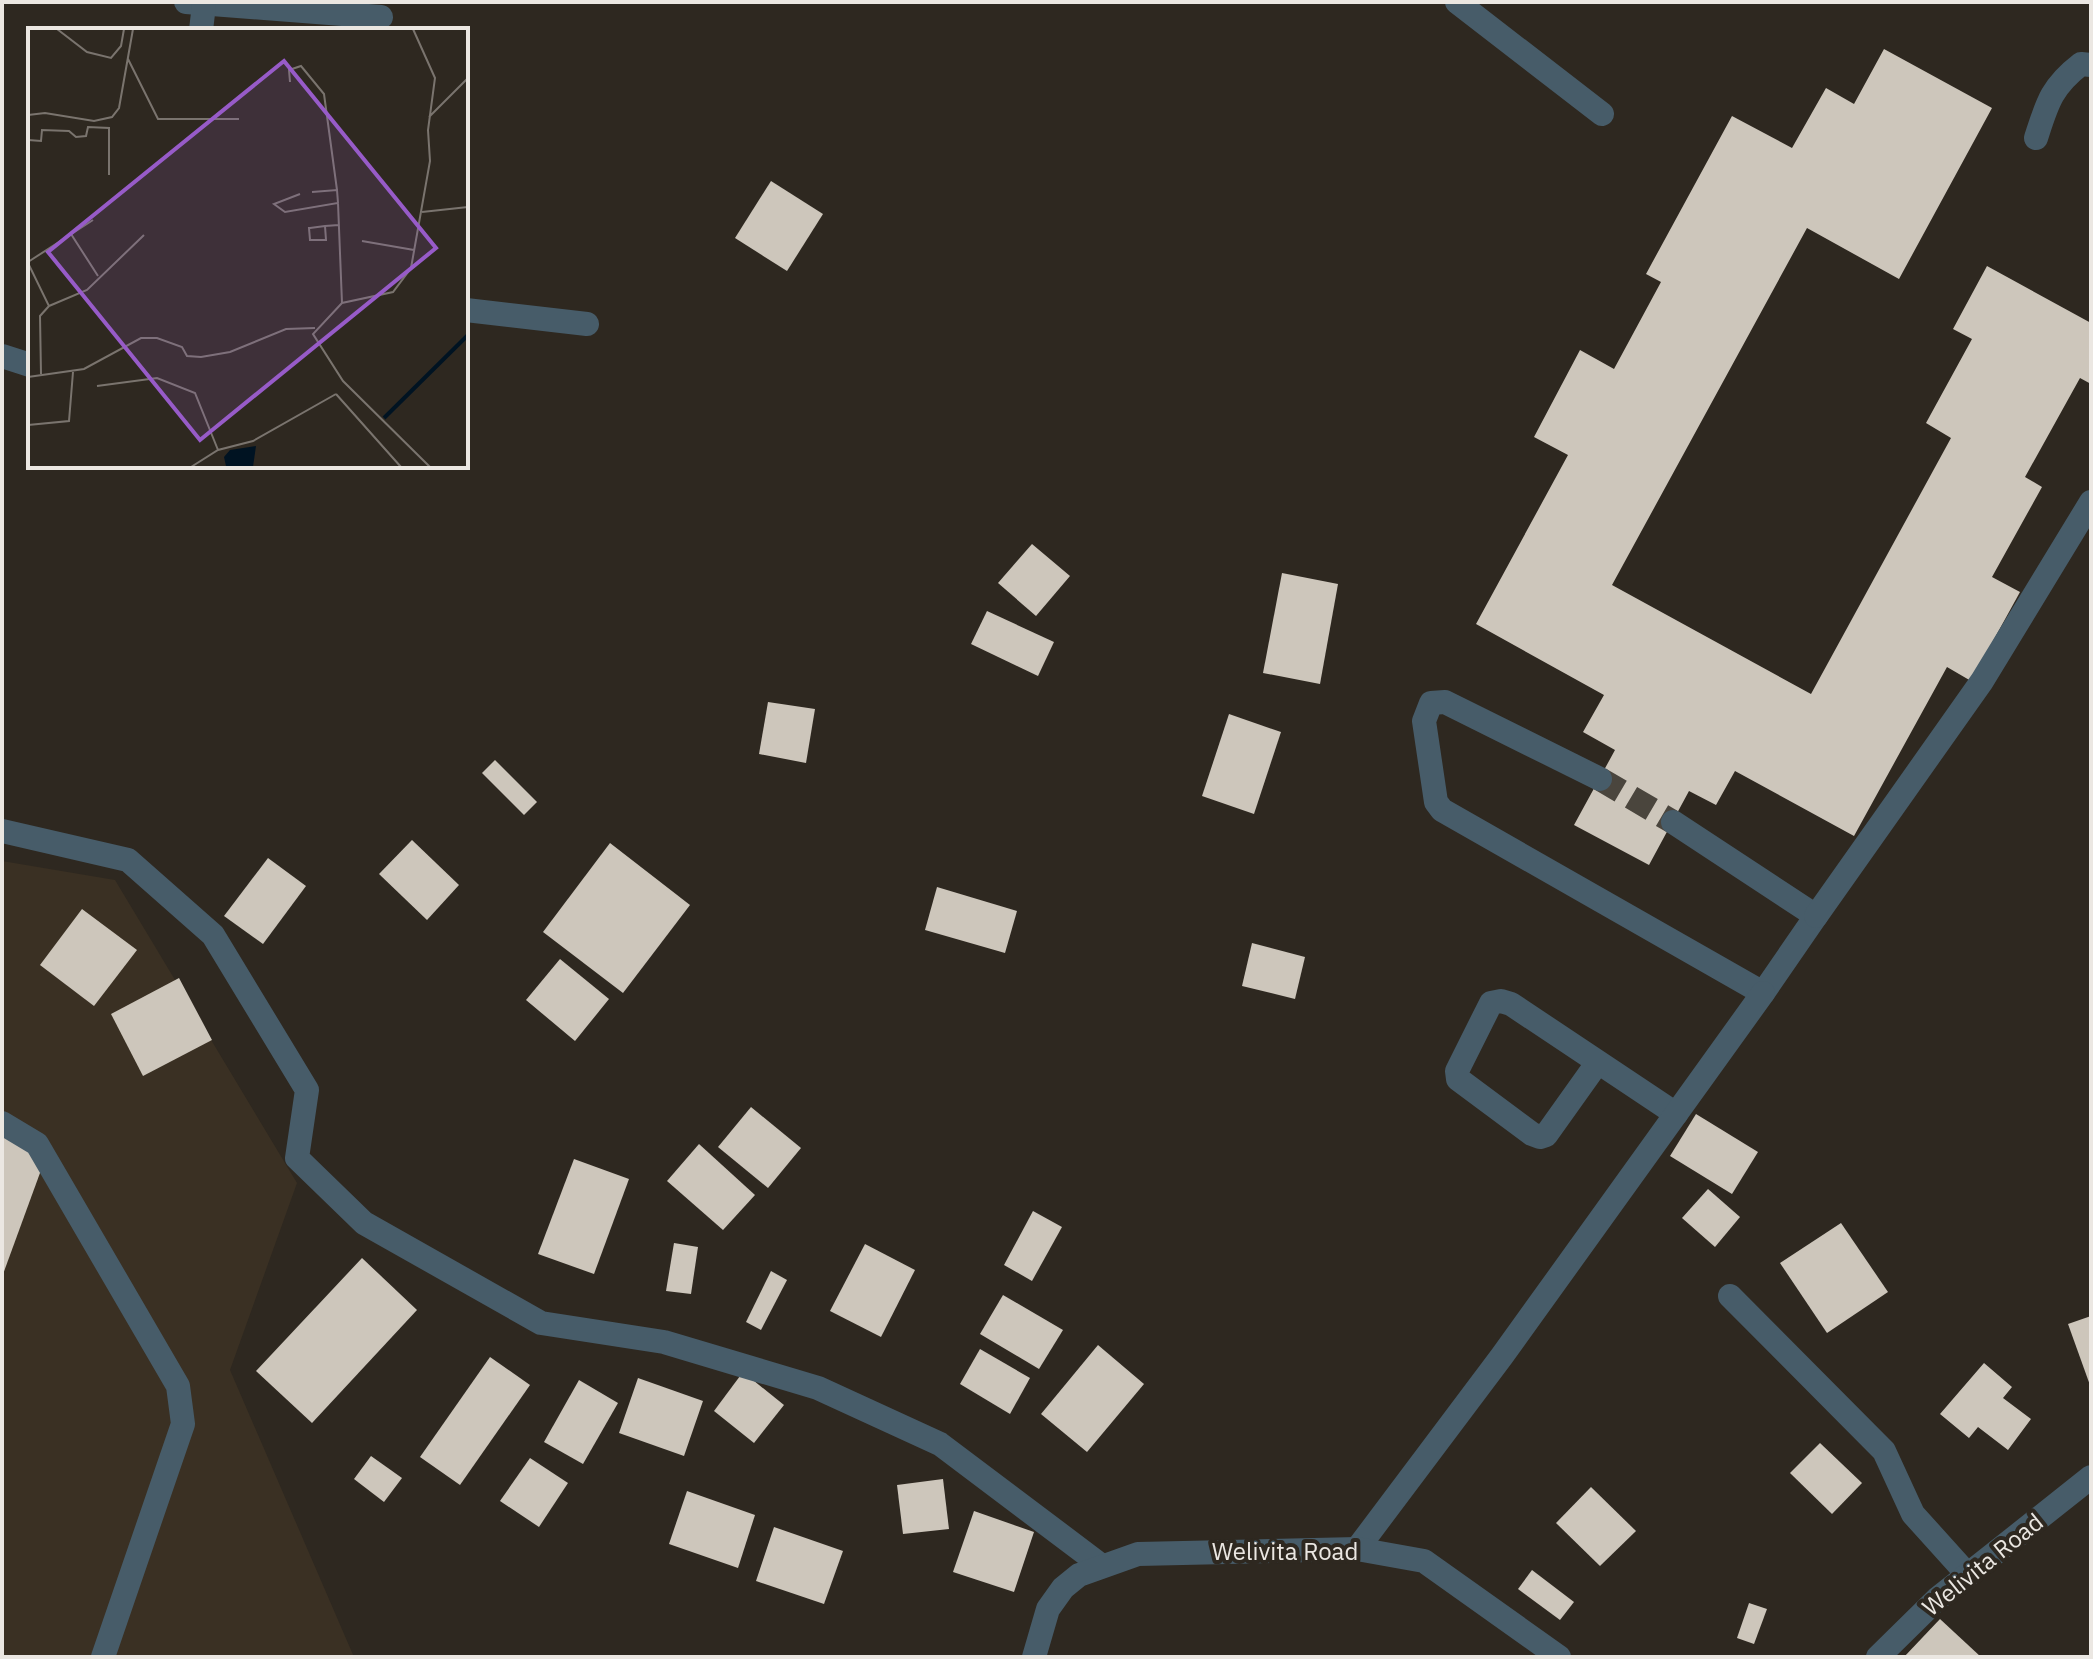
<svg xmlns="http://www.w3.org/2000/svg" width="2093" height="1659" font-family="'IBM Plex Sans',sans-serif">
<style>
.built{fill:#3a3023}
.building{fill:#cdc6bb}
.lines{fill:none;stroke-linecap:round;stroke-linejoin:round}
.minor-tunnel{stroke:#4a453d;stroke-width:24;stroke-dasharray:24 12;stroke-linecap:butt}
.minor{stroke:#475c69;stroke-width:24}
.labels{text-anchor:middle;stroke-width:8;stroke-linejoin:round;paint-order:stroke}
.street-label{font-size:24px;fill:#ebe7e2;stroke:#2e2820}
.inset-river{fill:none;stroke:#001322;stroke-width:4}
.inset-road{fill:none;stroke:#7a746e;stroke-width:2}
.view{fill:#975bc8;fill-opacity:0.15;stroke:#975bc8;stroke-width:4}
.inset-edge{fill:none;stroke:#ebe7e2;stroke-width:4}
</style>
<rect width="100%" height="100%" fill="#2e2820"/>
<!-- built -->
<polygon class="built" points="2,861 115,880 297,1183 230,1370 354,1657 2,1657"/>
<!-- building -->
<g class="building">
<polygon points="1884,49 1992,108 1899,279 1807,228 1612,585 1811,694 1951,438 1926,423 1972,339 1953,329 1987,266 2091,323 2091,384 2080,378 2025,477 2042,487 1992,577 2020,592 1971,681 1947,667 1854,836 1735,771 1716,805 1689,791 1649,865 1574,825 1615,750 1583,732 1604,695 1476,624 1568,455 1534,437 1580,350 1614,369 1661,282 1646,274 1732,116 1792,148 1826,88 1854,104"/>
<polygon points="771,181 823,214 787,271 735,238"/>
<polygon points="1032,544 1070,576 1036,616 998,583"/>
<polygon points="1282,573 1338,584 1320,684 1263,673"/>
<polygon points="987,611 1054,642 1038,676 971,644"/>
<polygon points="768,702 815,709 806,763 759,754"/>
<polygon points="1229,714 1281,732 1254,814 1202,796"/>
<polygon points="495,760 537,802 524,815 482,773"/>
<polygon points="412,840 459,885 427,920 379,874"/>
<polygon points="610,843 690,905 623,993 543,932"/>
<polygon points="268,858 306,886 263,944 224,916"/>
<polygon points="937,887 1017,911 1005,953 925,930"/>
<polygon points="82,909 137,950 94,1006 40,965"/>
<polygon points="1252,943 1305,957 1295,999 1242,986"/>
<polygon points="560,959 609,999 575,1041 526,1000"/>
<polygon points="179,978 212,1040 143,1076 111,1014"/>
<polygon points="751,1107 801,1148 768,1188 718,1147"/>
<polygon points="1696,1114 1758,1152 1732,1194 1670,1156"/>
<polygon points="2,1135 44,1162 2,1277"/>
<polygon points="699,1144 755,1195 723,1230 667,1181"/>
<polygon points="574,1159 629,1179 594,1274 538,1254"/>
<polygon points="1708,1189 1740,1217 1715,1247 1682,1218"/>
<polygon points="1033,1211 1062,1227 1032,1281 1004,1265"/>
<polygon points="1841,1223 1888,1292 1827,1333 1780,1263"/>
<polygon points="674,1243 698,1247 691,1294 666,1291"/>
<polygon points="865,1244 915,1270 881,1337 830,1311"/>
<polygon points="362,1258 417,1310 312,1423 256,1371"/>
<polygon points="771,1271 787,1280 761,1330 746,1322"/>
<polygon points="1003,1295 1063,1330 1039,1369 980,1334"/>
<polygon points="2091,1316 2091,1388 2068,1324"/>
<polygon points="1098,1345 1144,1384 1087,1452 1041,1414"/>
<polygon points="980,1349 1030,1378 1010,1414 960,1384"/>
<polygon points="490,1357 530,1385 460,1485 420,1457"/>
<polygon points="1984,1363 2012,1387 2003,1398 2031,1419 2008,1450 1978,1427 1969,1438 1940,1414"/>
<polygon points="743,1372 784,1405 754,1443 714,1411"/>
<polygon points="638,1378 703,1401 684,1456 619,1433"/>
<polygon points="579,1380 618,1403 583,1464 544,1442"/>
<polygon points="1820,1443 1862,1483 1832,1514 1790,1473"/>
<polygon points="371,1456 402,1478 384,1502 354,1479"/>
<polygon points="530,1458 568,1483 539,1527 500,1501"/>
<polygon points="943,1479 949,1529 903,1534 897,1485"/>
<polygon points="1591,1487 1636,1531 1600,1566 1556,1523"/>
<polygon points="687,1491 755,1515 738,1568 669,1544"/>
<polygon points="974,1511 1034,1532 1014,1592 953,1572"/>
<polygon points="774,1527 843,1551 824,1604 756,1581"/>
<polygon points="1532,1570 1574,1602 1560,1620 1518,1589"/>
<polygon points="1749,1603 1767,1609 1754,1644 1737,1638"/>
<polygon points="1940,1619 1981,1657 1904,1657"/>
</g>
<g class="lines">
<!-- minor-tunnel -->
<polyline class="minor-tunnel" points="1600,779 1673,822"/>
<!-- minor -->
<g class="minor">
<polyline points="186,2 381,17"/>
<polyline points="1457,2 1602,114"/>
<polyline points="201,30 204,5"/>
<path d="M2036,138C2047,104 2051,87 2081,64L2091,65"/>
<polyline points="466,310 587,324"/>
<polyline points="2,356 30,365"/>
<polyline points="1600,779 1445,702 1431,703 1424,721 1436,802 1442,810 1763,993 1816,916 1673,822"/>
<polyline points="2,831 128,860 213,935 307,1090 297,1158 364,1223 541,1323 664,1342 818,1388 940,1444 1102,1566"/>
<polyline points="1816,916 1982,681 2091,502"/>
<polyline points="1598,1062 1546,1135 1540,1137 1532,1134 1458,1079 1457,1071 1491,1003 1501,1001 1511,1004 1676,1114"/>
<polyline points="2,1123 37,1144 178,1386 183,1424 103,1657"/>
<polyline points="1730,1296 1884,1451 1913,1514 1968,1575"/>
<polyline points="1357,1549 1502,1356 1763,993"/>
<polyline points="1034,1657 1048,1609 1063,1588 1079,1575 1138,1554 1357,1549 1424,1561 1559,1657"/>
<polyline points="1878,1657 1937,1599 2091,1477"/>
</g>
</g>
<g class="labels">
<!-- street labels -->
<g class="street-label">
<text x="1285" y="1560">Welivita Road</text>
<text transform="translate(1983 1565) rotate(-39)" y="8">Welivita Road</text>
</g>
</g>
<!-- overview -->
<g transform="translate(28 28)">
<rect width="440" height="440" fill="#2e2820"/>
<path d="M228,418L225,439L198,438L196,429L202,422Z" fill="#001322"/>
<path class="inset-river" d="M356,390L440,307"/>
<path class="inset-road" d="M29,1L59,24L83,30L93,18L96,1M385,1L407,50L400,102L402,133L383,240L365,264L314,275L285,306L315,353L402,439M100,31L130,91H211M262,54L261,42L273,38L296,66L309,162M0,87L17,85L66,93L84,89L91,80L105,1M401,89L440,50M0,112L13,113L14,102L41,103L48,109L58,108L60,99L81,100V147M272,166L246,176L257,184L310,175L309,162L284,164M310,175L314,275M394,184L440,179M297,198L298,212H282L281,200H282L297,198L311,197M43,206L70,248M334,213L386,222M0,234L65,192M0,235L21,278L12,288L13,346M21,278L59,262L116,207M0,349L56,341L113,310H129L154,319L159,328L173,329L202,324L258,301L287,300M69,358L129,350L167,365L190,422M308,366L373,439M0,397L41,393L45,344M163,439L190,422L225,413L308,366"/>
<path class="view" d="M256,33L408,220L172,412L20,224Z"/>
<rect width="440" height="440" class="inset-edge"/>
</g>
<!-- border -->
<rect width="2093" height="1659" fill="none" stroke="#ebe7e2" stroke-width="8"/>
</svg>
